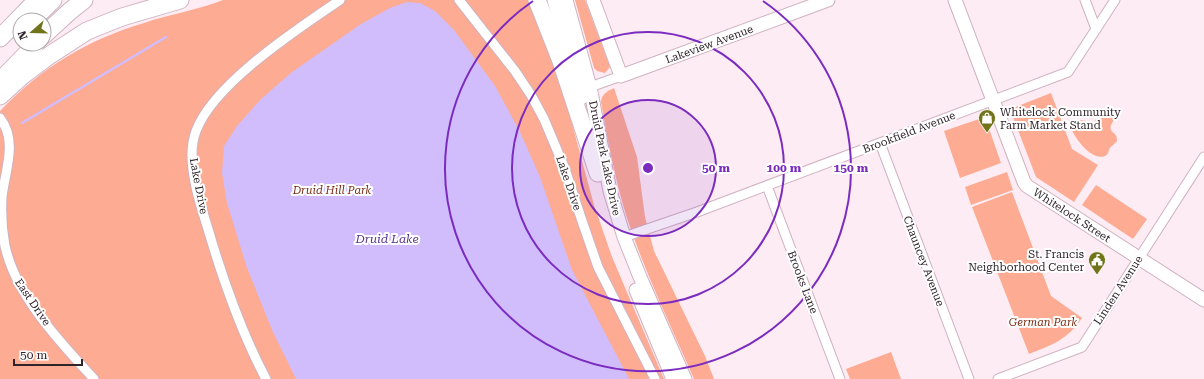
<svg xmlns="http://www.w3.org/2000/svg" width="1204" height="379" font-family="'Roboto Serif',serif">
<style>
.green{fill:#fdab92}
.water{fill:#d1bdfc}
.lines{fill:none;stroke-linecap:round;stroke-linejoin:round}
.stream{stroke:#d1bdfc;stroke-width:2.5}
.street-casing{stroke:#cfb2c0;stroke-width:11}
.secondary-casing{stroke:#cfb2c0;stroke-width:15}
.highway-casing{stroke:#cfb2c0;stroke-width:19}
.street{stroke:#fff;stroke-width:9}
.secondary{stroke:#fff;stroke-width:13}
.highway{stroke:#fff;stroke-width:17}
.ring{fill:none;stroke:#7b2cbf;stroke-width:2}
.labels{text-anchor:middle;stroke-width:4;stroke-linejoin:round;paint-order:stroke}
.street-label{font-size:11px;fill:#2f242a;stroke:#fff}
.poi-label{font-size:11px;fill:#2f242a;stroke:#fff;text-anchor:start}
.park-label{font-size:11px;font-style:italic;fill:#7b2d14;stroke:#fff}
.water-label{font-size:12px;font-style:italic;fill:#59348e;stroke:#fff}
.centre{fill:#7b2cbf;stroke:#fff;stroke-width:2}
.ring-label{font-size:12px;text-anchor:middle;font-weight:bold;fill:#7b2cbf;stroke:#fff;stroke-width:4;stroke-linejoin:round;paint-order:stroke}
</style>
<rect width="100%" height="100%" fill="#feecf4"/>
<!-- green -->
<g class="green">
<path d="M223,0H529L536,13L565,98L594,205L612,257L664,379H0V111C42,67 87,40 144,23C170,14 198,10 223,0Z"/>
<polygon points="575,0 585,0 610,67 605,73 597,71 594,68"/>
<path d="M614,88L637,157L645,217L654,251L705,356L714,379H694C671,326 645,273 627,218C615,180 608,141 601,102C602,94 607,91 614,88Z"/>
<polygon points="1051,93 1072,149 1098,165 1074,202 1036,177 1010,109"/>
<path d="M1108,111L1113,113L1115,117C1114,121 1109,126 1111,130C1114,135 1117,133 1117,141C1115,144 1111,146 1110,148C1108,151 1109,154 1105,156C1091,162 1071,134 1069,122L1079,120L1094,122L1102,112Z"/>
<polygon points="985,117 1001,163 960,178 944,131"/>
<polygon points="1007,172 1013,190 971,205 965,187"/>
<polygon points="1096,185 1147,219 1133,239 1082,205"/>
<path d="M1012,192L1051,296L1082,318C1067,340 1052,345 1029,354L972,207Z"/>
<polygon points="891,352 901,379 850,379 846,369"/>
</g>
<!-- water -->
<polygon class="water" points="407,2 420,3 435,11 454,30 495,86 520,132 540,177 572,270 629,379 296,379 272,330 247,268 227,203 222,173 224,146 237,126 260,100 292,72 361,24 390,8"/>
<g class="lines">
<!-- stream -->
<polyline class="stream" points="22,123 166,37"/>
<!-- street casing -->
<g class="street-casing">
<g id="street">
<polyline points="459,0 515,71 531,95 544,119 565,169 581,218 598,267 655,379"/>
<polyline points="1085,0 1096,29"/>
<polyline points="590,87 621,76"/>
<path d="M0,118C18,141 5,171 2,197C1,214 2,230 5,246C16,296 60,342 94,379"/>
<polyline points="880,143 969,379"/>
<polyline points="767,186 840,379"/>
<polyline points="624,237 697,212 1068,72 1115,0"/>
<path d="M266,379C241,332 223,280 208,229C201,206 192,180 192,155C192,147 193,139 196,131C214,83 298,29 340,0"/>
<polyline points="998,379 1082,347 1204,157"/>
</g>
</g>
<!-- secondary casing -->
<g class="secondary-casing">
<g id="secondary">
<polyline points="554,0 581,98"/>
<polyline points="566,0 590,87 610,191 624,237 640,277 685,379"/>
<polyline points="593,0 621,76 828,0"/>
<polyline points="955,0 1024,182 1027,186 1204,300"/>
<polyline points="636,290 673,379"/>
</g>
</g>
<!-- highway casing -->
<g class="highway-casing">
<g id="highway">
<polyline points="537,0 561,61 598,173"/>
<polyline points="32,20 53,0"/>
<polyline points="44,35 70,11 84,0"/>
<polyline points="0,38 37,0"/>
<polyline points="0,81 36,44"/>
<polyline points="0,96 22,76 50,55 87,31 122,17 180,0"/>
</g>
</g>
<!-- street -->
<use href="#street" class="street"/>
<!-- secondary -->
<use href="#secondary" class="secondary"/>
<!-- highway -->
<use href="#highway" class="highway"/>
</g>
<!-- distance rings -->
<circle cx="648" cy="168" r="68" fill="#7b2cbf" fill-opacity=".12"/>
<g class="ring">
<circle cx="648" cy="168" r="68"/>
<circle cx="648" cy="168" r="136"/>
<path d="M763 1A203 203 0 1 1 533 1"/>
</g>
<!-- icons -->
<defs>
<g id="shop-pin" transform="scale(0.9)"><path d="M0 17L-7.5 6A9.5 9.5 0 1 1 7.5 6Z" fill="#71741b" stroke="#fff"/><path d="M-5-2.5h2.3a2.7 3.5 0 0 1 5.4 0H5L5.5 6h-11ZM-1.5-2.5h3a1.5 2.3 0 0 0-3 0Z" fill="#fff"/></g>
<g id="civic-pin" transform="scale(0.9)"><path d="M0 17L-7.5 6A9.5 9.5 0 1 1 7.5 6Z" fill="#71741b" stroke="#fff"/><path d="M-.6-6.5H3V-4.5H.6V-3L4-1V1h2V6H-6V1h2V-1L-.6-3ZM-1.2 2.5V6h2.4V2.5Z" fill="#fff"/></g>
</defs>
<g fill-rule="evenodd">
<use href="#shop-pin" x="987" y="118"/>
<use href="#civic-pin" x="1097" y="260"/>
</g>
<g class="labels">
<!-- street labels -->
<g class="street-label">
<text transform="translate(709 44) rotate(-20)" y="4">Lakeview Avenue</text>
<text transform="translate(909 132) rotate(-21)" y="4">Brookfield Avenue</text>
<text transform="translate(605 158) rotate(78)" y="4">Druid Park Lake Drive</text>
<text transform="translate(569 183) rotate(71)" y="4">Lake Drive</text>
<text transform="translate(199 186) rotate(79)" y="4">Lake Drive</text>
<text transform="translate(1072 215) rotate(33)" y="4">Whitelock Street</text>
<text transform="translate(924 261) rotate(69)" y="4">Chauncey Avenue</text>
<text transform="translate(803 282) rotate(69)" y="4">Brooks Lane</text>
<text transform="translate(1118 290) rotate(-57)" y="4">Linden Avenue</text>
<text transform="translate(33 302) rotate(56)" y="4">East Drive</text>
</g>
<!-- poi labels -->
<g class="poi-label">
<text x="1000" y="116">Whitelock Community<tspan x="1000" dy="13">Farm Market Stand</tspan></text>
<text x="1084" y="258" text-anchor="end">St. Francis<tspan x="1084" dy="13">Neighborhood Center</tspan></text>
</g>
<!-- park labels -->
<g class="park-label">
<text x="332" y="194">Druid Hill Park</text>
<text x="1043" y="326">German Park</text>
</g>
<!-- water labels -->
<g class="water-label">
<text x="387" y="243">Druid Lake</text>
</g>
</g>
<circle cx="648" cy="168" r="6" class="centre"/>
<g class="ring-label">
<text x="716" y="172">50 m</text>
<text x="784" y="172">100 m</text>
<text x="851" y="172">150 m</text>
</g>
<!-- north arrow -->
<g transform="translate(32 32) rotate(250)"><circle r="19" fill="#ffffff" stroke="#aca7aa"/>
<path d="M0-3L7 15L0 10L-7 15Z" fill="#71741b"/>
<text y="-6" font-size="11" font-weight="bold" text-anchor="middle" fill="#2f242a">N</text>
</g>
<!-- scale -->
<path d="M14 359v6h68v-6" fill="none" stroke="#2f242a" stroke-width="2"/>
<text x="20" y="359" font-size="12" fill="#2f242a" stroke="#ffffff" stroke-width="3" paint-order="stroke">50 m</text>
</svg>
